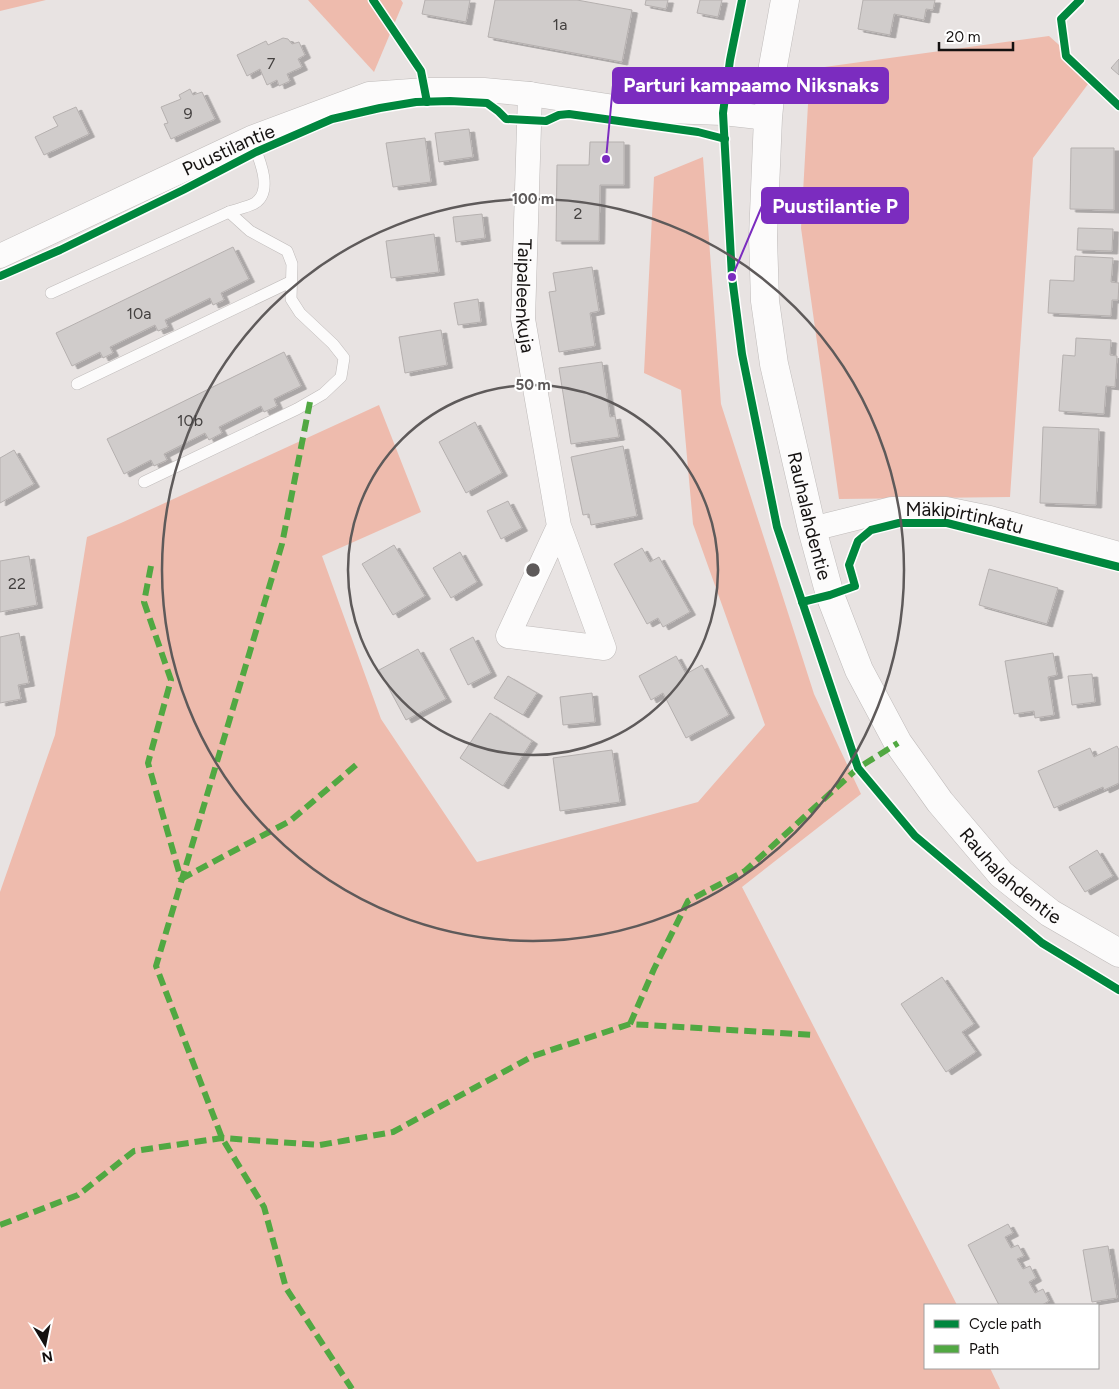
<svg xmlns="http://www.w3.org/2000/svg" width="1119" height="1389" font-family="Figtree,sans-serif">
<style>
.forest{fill:#eebbad}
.building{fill:#d0cccb;stroke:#b5b0af;filter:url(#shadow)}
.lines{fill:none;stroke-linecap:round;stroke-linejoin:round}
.service-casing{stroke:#bfbbba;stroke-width:12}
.minor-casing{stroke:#bfbbba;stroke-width:25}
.secondary-casing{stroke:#bfbbba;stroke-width:29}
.service{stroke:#fcfbfb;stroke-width:11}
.minor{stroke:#fcfbfb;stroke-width:24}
.secondary{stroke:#fcfbfb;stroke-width:28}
.quiet{stroke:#51a842;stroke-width:6;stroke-dasharray:12 6;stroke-linecap:butt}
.cycleway-casing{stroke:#fff;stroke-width:11}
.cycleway{stroke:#00873e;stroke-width:8}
.ring{fill:none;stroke:#5e5a5a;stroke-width:2.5}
.labels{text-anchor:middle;stroke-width:4;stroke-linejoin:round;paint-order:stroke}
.number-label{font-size:16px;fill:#444140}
.street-label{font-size:19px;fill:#141110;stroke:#fff}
.centre{fill:#5e5a5a;stroke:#fff;stroke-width:2.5}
.ring-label{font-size:15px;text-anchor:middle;font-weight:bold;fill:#5e5a5a;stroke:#fff;stroke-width:4;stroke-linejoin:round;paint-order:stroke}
.leader{fill:none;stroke:#7b2cbf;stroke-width:2}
.callout-dot{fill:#7b2cbf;stroke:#fff;stroke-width:2}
.callout{fill:#7b2cbf;stroke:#7b2cbf;stroke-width:2}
.callout-label{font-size:20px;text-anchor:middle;font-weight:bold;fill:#fff}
</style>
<defs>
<filter id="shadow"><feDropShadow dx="5.5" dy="3" stdDeviation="0" flood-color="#0004"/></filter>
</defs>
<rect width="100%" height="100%" fill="#e8e3e2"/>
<!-- forest -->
<g class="forest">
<polygon points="0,0 46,0 0,11"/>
<polygon points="308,0 401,0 403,3 374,72"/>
<polygon points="1049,36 1094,76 1033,158 1010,497 839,499 801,228 810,69"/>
<polygon points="703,157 721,404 814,694 861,794 742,887 957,1305 925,1305 925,1368 990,1368 1000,1389 0,1389 0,892 55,735 87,537 121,523 379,405 421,512 322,556 381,719 477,862 698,802 765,725 693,524 681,390 644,373 654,177"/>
</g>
<!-- building -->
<g class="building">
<polygon points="425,0 470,0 466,22 422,14"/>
<polygon points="495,0 577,0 632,10 622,62 488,37"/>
<polygon points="646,0 668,0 666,9 645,5"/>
<polygon points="700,0 722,0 718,17 697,13"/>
<polygon points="863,0 935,0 933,10 926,9 924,20 894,14 890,35 858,29"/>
<polygon points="283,38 288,39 292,44 299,42 305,55 298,59 302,67 287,74 290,81 279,86 277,80 267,85 260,69 247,76 237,55 266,41 268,45"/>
<polygon points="1119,59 1119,75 1111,68"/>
<polygon points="190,89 193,95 202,92 215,119 171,139 164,124 168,123 161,107 181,99 179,95"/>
<polygon points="76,107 89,134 44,155 35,137 58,126 53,117"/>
<polygon points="469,129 473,157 439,162 435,133"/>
<polygon points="425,138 431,182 393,187 386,143"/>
<polygon points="590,142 624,142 624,185 600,185 599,241 556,241 557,165 589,165"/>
<polygon points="1071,148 1114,148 1114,210 1070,209"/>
<polygon points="482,214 485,238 456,242 453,217"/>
<polygon points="1078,228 1113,229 1112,251 1077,250"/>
<polygon points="434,234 439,272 391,278 386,241"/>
<polygon points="233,247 249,279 221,293 224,300 213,305 210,298 165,320 168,327 158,331 155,325 110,347 113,353 103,358 100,352 72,366 56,333"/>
<polygon points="1075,256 1113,258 1111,282 1119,283 1118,300 1112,300 1111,316 1048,313 1050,280 1074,281"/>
<polygon points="592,267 599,311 590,313 595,346 559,352 549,292 556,291 553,273"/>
<polygon points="478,299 481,322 458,325 454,303"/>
<polygon points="441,330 447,365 405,373 399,337"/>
<polygon points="1076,338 1111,340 1110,355 1117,356 1115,387 1106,386 1104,414 1059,411 1063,355 1075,356"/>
<polygon points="284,352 301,386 274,399 277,406 264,412 261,406 219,427 222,433 209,440 205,433 164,454 167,460 154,466 151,460 124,474 107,439"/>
<polygon points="602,362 610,417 615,416 619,437 571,444 559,368"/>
<polygon points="475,422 502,473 466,493 439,442"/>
<polygon points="1043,427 1099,429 1096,505 1040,503"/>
<polygon points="623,446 637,516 591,525 589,514 583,515 571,457"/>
<polygon points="14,450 34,484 0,503 0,458"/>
<polygon points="508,501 522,528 501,539 487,511"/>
<polygon points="394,545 425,596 393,615 362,564"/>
<polygon points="642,548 650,562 659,557 690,612 663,627 658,618 647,624 614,564"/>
<polygon points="460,552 477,582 451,598 433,568"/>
<polygon points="29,556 37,605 0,612 0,561"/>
<polygon points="989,569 1058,588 1047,624 979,605"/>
<polygon points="19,633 29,683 18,685 21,699 0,703 0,637"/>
<polygon points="473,637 491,673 468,685 450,649"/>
<polygon points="418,649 446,699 406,720 379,670"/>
<polygon points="1053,653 1057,675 1048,677 1054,715 1035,718 1034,711 1014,714 1005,661"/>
<polygon points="676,656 686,674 702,665 729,715 686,738 663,693 651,700 639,676"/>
<polygon points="1092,674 1095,702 1072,705 1068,676"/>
<polygon points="508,676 537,693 523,715 494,698"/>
<polygon points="592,693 595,722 563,725 560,697"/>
<polygon points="490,713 532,741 503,786 460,758"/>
<polygon points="1117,746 1119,750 1119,783 1104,790 1103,787 1054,808 1038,771 1090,748 1094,757"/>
<polygon points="612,750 620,802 560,811 553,758"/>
<polygon points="1097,850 1113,876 1085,892 1069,867"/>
<polygon points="942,977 974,1024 962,1032 976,1052 946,1072 901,1004"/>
<polygon points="1008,1224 1013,1233 1005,1237 1011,1248 1018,1245 1024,1256 1017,1259 1023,1269 1030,1266 1036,1278 1029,1282 1035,1293 1043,1289 1049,1301 1042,1305 999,1305 968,1245"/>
<polygon points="1108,1246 1117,1298 1092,1302 1083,1250"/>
</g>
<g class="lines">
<!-- service casing -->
<g class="service-casing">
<g id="service">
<path d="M51,293L229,212C237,209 248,207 255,203C275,190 257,154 251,138"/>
<polyline points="77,384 290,282"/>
<polyline points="144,482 297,409 323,394 341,377 344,358 333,344 300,313 291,299 292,264 287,251 250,231 229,212"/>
</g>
</g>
<!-- minor casing -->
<g class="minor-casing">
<g id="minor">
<path id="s1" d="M530,94L523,319L559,526L604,648L508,636L559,526"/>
<path id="s2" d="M0,256L251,138L369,94L425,90H484L530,94L634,110L723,113L768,118"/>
<path id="s3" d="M812,529L892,509H946L990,518L1119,554"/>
</g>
</g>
<!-- secondary casing -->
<g class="secondary-casing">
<g id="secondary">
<path id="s4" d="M785,0L773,66L768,118L763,237L765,301L774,364L812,529L830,595L859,670L898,743L940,802L1001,874L1050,913L1119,953"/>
</g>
</g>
<!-- service -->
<use href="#service" class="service"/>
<!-- minor -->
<use href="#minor" class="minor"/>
<!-- secondary -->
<use href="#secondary" class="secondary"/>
<!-- quiet -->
<g class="quiet">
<polyline points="310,402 282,544 156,966 222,1138 264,1207 286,1288 352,1389"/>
<polyline points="151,566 144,602 171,680 148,763 181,879"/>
<polyline points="181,879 290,821 356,765"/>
<polyline points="630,1024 654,969 688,901 745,871 858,768 898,743"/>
<polyline points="0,1225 78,1195 134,1151 222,1138 320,1145 393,1132 533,1056 630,1024 814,1035"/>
</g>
<!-- cycleway casing -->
<g class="cycleway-casing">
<g id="cycleway">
<polyline points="373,0 421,71 427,102"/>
<polyline points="742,0 730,60 723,113 732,277 742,354 777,527 858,768 915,836 1042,943 1119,990"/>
<polyline points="1080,0 1061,19 1066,56 1119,106"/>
<polyline points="0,276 60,250 183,190 256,152 332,119 380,108 416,102 450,101 487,103 498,111 506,119 546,121 559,115 569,114 698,132 725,139"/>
<polyline points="802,602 830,595 855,586 849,565 858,541 871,530 899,523 947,523 1119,567"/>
</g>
</g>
<!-- cycleway -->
<use href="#cycleway" class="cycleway"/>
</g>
<!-- distance rings -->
<g class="ring">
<circle cx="533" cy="570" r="185"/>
<circle cx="533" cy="570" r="371"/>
</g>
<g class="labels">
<!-- number labels -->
<g class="number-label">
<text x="560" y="30">1a</text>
<text x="271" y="69">7</text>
<text x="188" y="119">9</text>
<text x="578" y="219">2</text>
<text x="139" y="319">10a</text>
<text x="190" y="426">10b</text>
<text x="17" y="589">22</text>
</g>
<!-- street labels -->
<g class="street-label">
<text dy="7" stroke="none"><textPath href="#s2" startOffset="252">Puustilantie</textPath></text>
<text dy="7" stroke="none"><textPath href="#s1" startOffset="202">Taipaleenkuja</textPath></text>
<text dy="7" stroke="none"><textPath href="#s4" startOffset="522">Rauhalahdentie</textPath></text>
<text dy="7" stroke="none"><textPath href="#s3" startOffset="156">Mäkipirtinkatu</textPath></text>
<text dy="7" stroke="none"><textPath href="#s4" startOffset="942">Rauhalahdentie</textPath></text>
</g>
</g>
<circle cx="533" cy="570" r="8" class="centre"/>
<g class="ring-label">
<text x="533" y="204">100 m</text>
<text x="533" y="390">50 m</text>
</g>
<!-- callouts -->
<path class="leader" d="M606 159L613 85M732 277L762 206"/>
<g class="callout-dot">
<circle cx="606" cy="159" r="5"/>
<circle cx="732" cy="277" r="5"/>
</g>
<g class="callout">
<rect x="613" y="68" width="275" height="35" rx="5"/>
<rect x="762" y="188" width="146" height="35" rx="5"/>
</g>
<g class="callout-label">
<text x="751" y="92">Parturi kampaamo Niksnaks</text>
<text x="835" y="213">Puustilantie P</text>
</g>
<!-- legend -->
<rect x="924" y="1304" width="175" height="65" fill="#ffffff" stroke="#a1a09f"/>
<rect x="934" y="1320" width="25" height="8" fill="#00873e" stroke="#a1a09f"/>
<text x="969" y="1329" font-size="15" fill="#141110">Cycle path</text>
<rect x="934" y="1345" width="25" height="8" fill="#51a842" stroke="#a1a09f"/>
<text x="969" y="1354" font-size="15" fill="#141110">Path</text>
<!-- north arrow -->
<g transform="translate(45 1344) rotate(170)" stroke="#ffffff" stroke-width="4" paint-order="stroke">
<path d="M0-4L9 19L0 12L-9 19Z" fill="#141110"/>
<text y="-8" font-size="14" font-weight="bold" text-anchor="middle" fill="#141110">N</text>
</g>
<!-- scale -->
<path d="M939 42v8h74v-8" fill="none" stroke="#141110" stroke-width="2.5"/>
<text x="946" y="42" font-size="15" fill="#141110" stroke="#ffffff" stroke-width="4" paint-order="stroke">20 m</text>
</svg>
